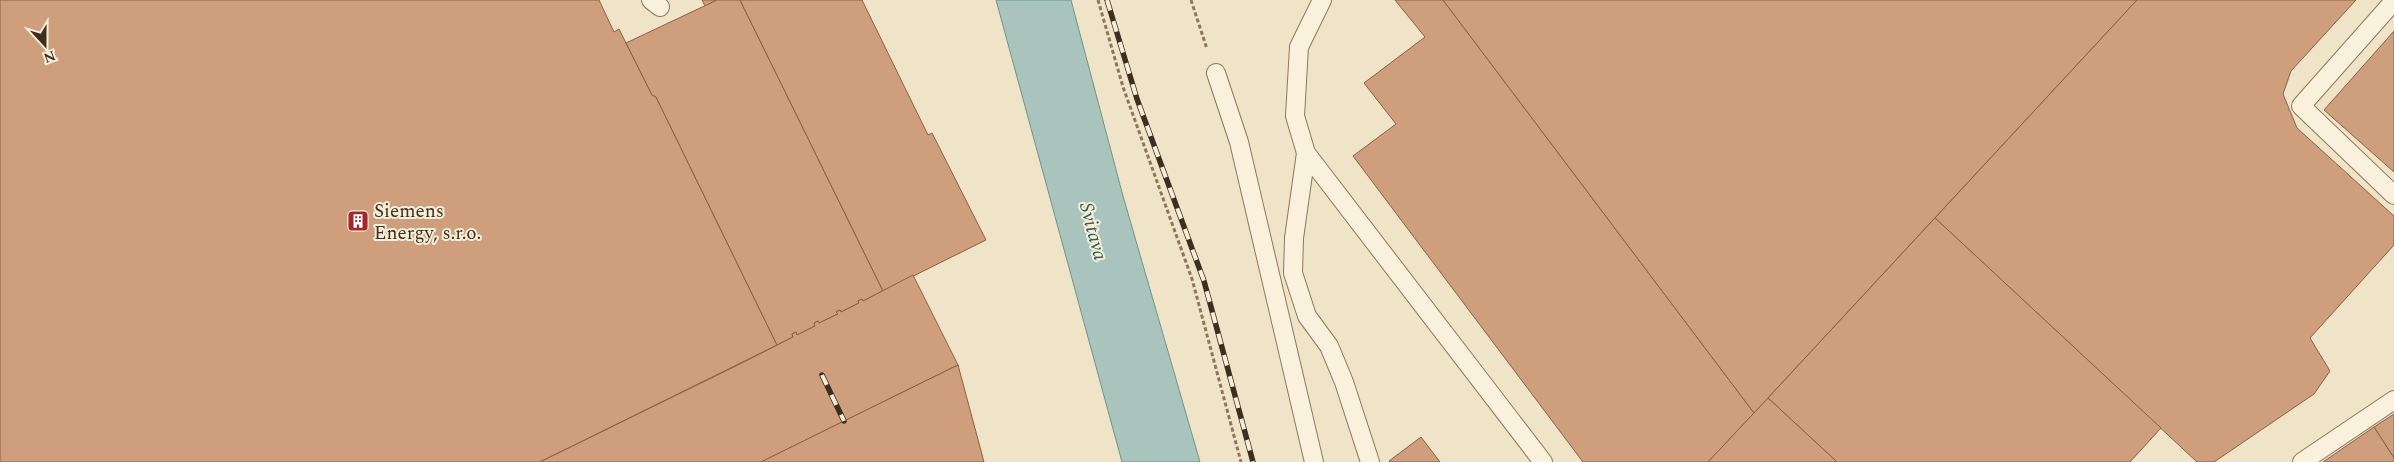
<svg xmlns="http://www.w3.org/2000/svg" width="2394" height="462" font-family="Spectral,serif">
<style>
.water{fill:#a9c4bc;stroke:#6f938a}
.building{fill:#cf9f7d;stroke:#8d5f41}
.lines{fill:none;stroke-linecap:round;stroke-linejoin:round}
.service-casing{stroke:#8d765c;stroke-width:20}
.path{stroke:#8d765c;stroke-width:3;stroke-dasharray:4 2.5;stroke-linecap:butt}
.service{stroke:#faf1dc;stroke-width:18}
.rail-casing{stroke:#3d2e20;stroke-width:5.5}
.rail{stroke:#f7eed8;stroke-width:4;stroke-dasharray:11;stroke-linecap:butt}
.labels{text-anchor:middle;stroke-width:4;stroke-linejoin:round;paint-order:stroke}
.poi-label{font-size:19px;fill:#3d2e20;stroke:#f7eed8;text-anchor:start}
.water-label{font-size:20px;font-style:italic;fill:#2f5d5a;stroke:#f7eed8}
</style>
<rect width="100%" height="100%" fill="#f0e4c8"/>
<!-- water -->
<polygon class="water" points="996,0 1071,0 1123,196 1200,462 1122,462"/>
<!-- building -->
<g class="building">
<polygon points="0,0 599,0 614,32 619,29 652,95 656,97 777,345 540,462 0,462"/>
<polygon points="702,0 717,0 705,6"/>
<polygon points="717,0 740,0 883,291 863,301 862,299 858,301 859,303 841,312 840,310 836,312 838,314 819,323 818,321 814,323 815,326 797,335 796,332 792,334 793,337 777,345 656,97 652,95 626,43"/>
<polygon points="740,0 862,0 928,135 932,133 986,240 883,291"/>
<polygon points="1395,0 1443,0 1754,413 1708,462 1583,462 1353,156 1396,124 1364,83 1425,37"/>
<polygon points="1443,0 2137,0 1754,413"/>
<polygon points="2137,0 2356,0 2291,71 2283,94 2297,128 2394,216 2394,245 2310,338 2330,371 2314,394 2214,462 2197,462 1935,218"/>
<polygon points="2394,31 2394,172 2324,110"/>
<polygon points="1935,218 2161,428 2130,462 1837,462 1768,398"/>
<polygon points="913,275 958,365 761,462 540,462 744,362 793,337 792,334 796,332 797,335 815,326 814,323 818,321 819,323 838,314 836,312 840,310 841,312 859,303 858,301 862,299 863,301"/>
<polygon points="958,365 984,462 761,462 844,421"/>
<polygon points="1768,398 1837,462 1708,462"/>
<polygon points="2394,414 2394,458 2374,427"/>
<polygon points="2374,427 2394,458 2394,462 2323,462"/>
<polygon points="1421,437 1440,462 1390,462 1389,461"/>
</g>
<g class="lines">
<!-- service casing -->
<g class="service-casing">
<g id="service">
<polyline points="651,0 660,7"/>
<polyline points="1322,0 1299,47 1295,116 1306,153 1543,462"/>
<polyline points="2394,1 2301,106 2394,195"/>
<polyline points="1216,73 1239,142 1314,462"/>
<polyline points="1306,153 1294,238 1293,273 1307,316 1329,346 1344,382 1370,462"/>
<polyline points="2302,462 2394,400"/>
</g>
</g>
<!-- path -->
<g class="path">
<polyline points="1098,0 1123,87 1192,279 1241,462"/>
<polyline points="1191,0 1207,49"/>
</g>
<!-- service -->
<use href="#service" class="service"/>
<!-- rail casing -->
<g class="rail-casing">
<g id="rail">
<polyline points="1107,0 1137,99 1204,281 1253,462"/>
<polyline points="822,375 844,421"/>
</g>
</g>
<!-- rail -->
<use href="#rail" class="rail"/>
</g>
<!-- icons -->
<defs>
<g id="building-square" transform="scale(1.125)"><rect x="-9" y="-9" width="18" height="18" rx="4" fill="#9e2a2b" stroke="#f7eed8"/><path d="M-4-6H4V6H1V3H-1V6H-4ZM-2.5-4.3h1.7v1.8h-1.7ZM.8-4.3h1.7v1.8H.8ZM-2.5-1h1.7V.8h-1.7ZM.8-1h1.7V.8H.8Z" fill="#fff"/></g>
</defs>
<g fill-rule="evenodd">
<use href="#building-square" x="358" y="221"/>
</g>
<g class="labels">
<!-- poi labels -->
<g class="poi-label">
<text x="374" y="217">Siemens<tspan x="374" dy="22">Energy, s.r.o.</tspan></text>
</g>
<!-- water labels -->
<g class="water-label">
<text transform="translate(1094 231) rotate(75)" y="7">Svitava</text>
</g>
</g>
<!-- north arrow -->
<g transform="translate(45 45) rotate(159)" stroke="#f7eed8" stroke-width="4" paint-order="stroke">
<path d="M0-4L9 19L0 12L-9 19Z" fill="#3d2e20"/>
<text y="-8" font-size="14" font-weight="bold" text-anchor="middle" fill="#3d2e20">N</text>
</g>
</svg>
